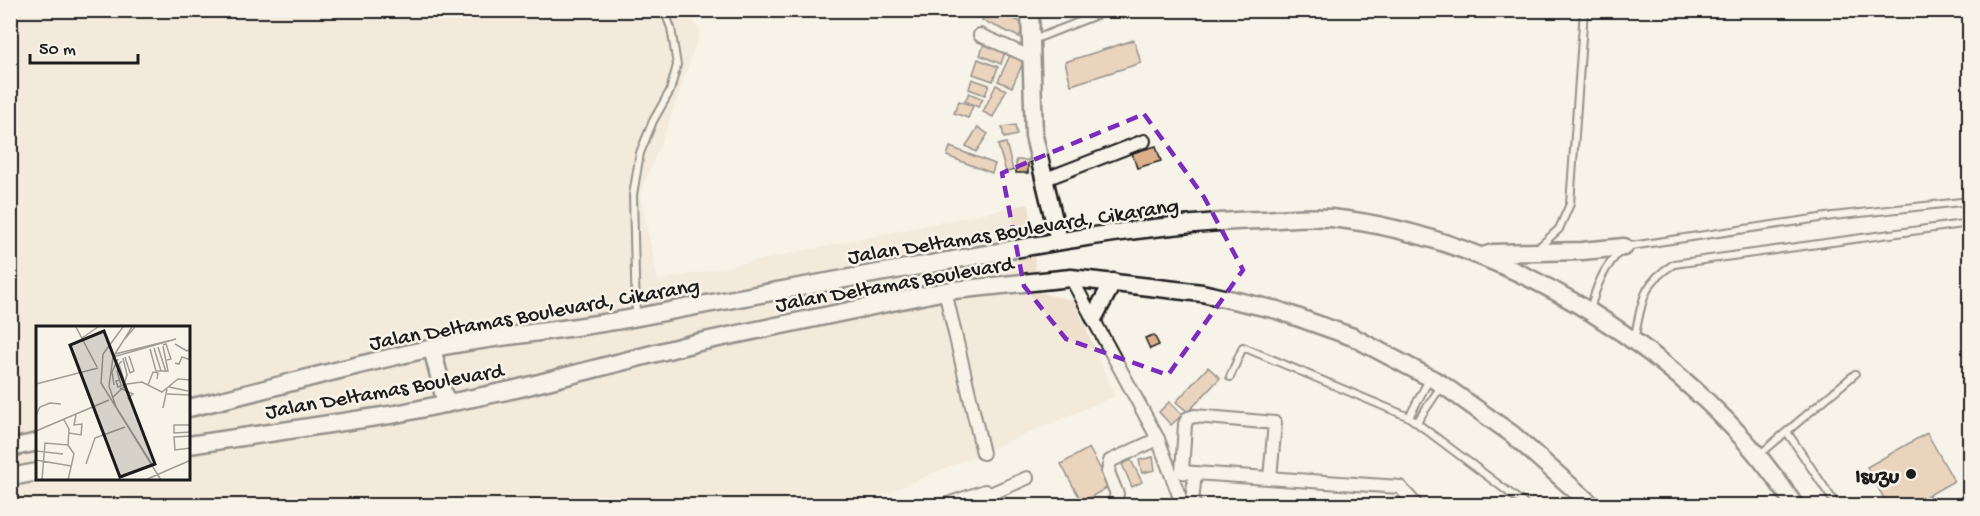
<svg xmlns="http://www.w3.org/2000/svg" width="1980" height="516" font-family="'Gochi Hand',sans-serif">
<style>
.built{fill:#efdfcd;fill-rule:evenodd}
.building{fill:#dcb08d;stroke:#1c1c1c;stroke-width:1.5}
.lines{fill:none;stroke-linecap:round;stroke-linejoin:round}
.lane-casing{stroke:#1c1c1c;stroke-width:10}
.street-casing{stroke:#1c1c1c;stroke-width:16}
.secondary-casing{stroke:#1c1c1c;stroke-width:21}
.lane{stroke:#f7f3e8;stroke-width:6}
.street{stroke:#f7f3e8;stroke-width:12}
.secondary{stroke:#f7f3e8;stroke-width:16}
.marked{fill:none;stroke:#7b2cbf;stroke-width:4.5;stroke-dasharray:12 8;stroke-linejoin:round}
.poi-dot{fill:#1c1c1c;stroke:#f7f3e8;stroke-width:2}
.labels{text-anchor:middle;stroke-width:5;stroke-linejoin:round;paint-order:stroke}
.street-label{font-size:22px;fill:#1c1c1c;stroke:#f7f3e8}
.poi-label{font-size:22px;font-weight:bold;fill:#1c1c1c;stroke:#f7f3e8;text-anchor:end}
.inset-road{fill:none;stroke:#9f9d96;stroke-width:1.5}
.view{fill:#1c1c1c;fill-opacity:0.15;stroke:#1c1c1c;stroke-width:3}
.inset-edge{fill:none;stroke:#1c1c1c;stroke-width:3}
</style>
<rect width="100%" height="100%" fill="#f7f3e8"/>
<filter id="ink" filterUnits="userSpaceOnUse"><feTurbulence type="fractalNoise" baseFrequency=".0167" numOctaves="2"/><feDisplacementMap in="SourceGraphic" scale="12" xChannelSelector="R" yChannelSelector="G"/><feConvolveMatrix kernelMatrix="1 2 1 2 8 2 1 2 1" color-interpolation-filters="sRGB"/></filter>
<g filter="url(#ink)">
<!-- built -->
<path class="built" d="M10,11H688L700,32L668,125L640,194L658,281L1029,204L1038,292L1074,301L1115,396L859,505H11ZM38,327H189V478H38Z"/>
<!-- building -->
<g class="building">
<polygon points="986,10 994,10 1025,24 1019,37 982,20"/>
<polygon points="1134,40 1141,63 1071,85 1065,62"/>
<polygon points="984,44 1005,52 1001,64 980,55"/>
<polygon points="1012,51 1025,58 1012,87 998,81"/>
<polygon points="978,59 998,67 993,81 973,74"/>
<polygon points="972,79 989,85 985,95 969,89"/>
<polygon points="996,85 1006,90 993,117 983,112"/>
<polygon points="969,93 983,99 978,107 965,101"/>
<polygon points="959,101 973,106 968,118 954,113"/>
<polygon points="1015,125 1017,135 1004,138 1002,127"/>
<polygon points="978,127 988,134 976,152 966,146"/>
<polygon points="1006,143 1013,170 1006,172 998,145"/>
<polygon points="1156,146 1161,161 1137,168 1132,153"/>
<polygon points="950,147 995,164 992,173 947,156"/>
<rect x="1016" y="160" width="12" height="13"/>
<polygon points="1154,335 1159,345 1150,349 1145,338"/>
<polygon points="1208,367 1220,378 1188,412 1176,402"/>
<polygon points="1169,402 1182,415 1171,425 1159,412"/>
<polygon points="1927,433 1954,481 1910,506 1888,506 1867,467"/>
<polygon points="1089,448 1110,486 1082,502 1061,464"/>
<polygon points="1153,457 1155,470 1142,473 1139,460"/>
<polygon points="1131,460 1142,482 1132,487 1122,464"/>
</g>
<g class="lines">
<!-- lane casing -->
<g class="lane-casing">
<g id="lane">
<polyline points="1033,40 1109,10"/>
<polyline points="1537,249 1559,229 1570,204 1584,10"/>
<path d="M1590,311C1596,285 1605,265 1624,247L1833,216L1970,201"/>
<polyline points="636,317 633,195 640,153 653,121 670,91 677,65 671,28 664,10"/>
<path d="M1634,340C1642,305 1640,284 1674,264L1970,223"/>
<polyline points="1230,377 1243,347 1409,417 1527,506"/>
<polyline points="1409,417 1430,378"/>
<polyline points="1417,422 1442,385"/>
<polyline points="1787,432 1837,506"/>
<polyline points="1759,455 1855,374"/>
</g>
</g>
<!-- street casing -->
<g class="street-casing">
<g id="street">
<polyline points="980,35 1030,57"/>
<polyline points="1043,180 1144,141"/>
<polyline points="1071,278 1158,439 1183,506"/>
<polyline points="945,291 983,453"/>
<polyline points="1195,473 1400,487 1417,506"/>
<polyline points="990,494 1027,478"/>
<polyline points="942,506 985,491 990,494 997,506"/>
<polyline points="1113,506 1117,494 1108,472 1110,461 1158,439"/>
<polyline points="1196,506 1192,503 1195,473 1182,472 1185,424 1188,418 1195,416 1275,423 1270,478"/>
</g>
</g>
<!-- secondary casing -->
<g class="secondary-casing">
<g id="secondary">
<polyline points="1030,10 1034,136 1059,241"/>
<polyline points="1483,256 1493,253 1582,251 1624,247"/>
<polyline points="1094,317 1113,282"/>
<polyline points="432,348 446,404"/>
<path d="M189,408C270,389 351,365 433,348C501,335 570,330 638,317C732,299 825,282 919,266C1033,246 1145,223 1262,220C1285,219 1307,216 1331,218C1506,236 1699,358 1795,506"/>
<polyline points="189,445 396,414 516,389 695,343 945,291 1071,278 1202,293 1277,310 1353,337 1440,383 1512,434 1593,506"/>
<polyline points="10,448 38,442"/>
<polyline points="10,477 38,472"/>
</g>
</g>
<!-- lane -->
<use href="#lane" class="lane"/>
<!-- street -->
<use href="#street" class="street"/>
<!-- secondary -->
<use href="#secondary" class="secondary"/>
</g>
</g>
<!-- marked area -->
<path d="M0 0H1980V516H0ZM1144,114L1204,197L1243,270L1168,375L1066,339L1024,286L1002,173Z" fill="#f7f3e8" fill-opacity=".55" fill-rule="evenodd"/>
<path class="marked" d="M1144,114L1204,197L1243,270L1168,375L1066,339L1024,286L1002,173Z"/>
<!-- markers -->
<circle class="poi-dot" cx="1911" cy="474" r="6"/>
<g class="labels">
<!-- street labels -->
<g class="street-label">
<text transform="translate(1013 229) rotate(-9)" y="8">Jalan Deltamas Boulevard, Cikarang</text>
<text transform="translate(894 282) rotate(-10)" y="8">Jalan Deltamas Boulevard</text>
<text transform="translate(534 312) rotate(-10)" y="8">Jalan Deltamas Boulevard, Cikarang</text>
<text transform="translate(384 389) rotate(-10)" y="8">Jalan Deltamas Boulevard</text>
</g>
<!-- poi labels -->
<g class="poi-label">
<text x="1899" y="482">Isuzu</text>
</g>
</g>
<!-- overview -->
<g transform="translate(36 326)">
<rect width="154" height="154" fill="#f7f3e8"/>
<path class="inset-road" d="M40,1L61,41M87,1L67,28L65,57L125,154M96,1L77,31L73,60L80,81L117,140M46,12L62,1M87,15L99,1M139,18L151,25L155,22M127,19L130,18L135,33L131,34M122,21L130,46M118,22L125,45M114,23L120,45H132L127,20M77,31L140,13L79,28M89,31L94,47L98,45L93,30M86,35L83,38L88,54M139,37L143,38L146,31L155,34M84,42L81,45L85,59M84,54L80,55L82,61L88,59L91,49L87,32M0,58L62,42M78,59L76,46L82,33M112,59L117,46L122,47L121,53M133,61L152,65M84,62L97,68L92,72L96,77M131,68L154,69M76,72L91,58L106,56L126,66L142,53L155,54M127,82L131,63M0,89L4,81L14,77L25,78M155,99H138V107L155,106M0,105L73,74M33,107L45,109L46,98L38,99L40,89M155,110L138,111L139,124L155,122M32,119L38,128L32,154M0,125L27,128M0,134L35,140M50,138L59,112L89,101M6,154L9,117L32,119L33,103L28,94M109,154L155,134"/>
<path class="view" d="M68,5L119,138L84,151L34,19Z"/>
<rect width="154" height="154" class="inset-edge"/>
</g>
<!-- margin -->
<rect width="1980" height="516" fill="none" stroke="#f7f3e8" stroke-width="36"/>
<rect x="18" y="18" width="1944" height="480" fill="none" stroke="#1c1c1c" stroke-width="2" filter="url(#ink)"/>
<!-- scale -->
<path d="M30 54v9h108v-9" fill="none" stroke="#1c1c1c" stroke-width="3"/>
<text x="39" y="54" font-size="18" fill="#1c1c1c" stroke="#f7f3e8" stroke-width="4.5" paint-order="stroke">50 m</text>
</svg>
